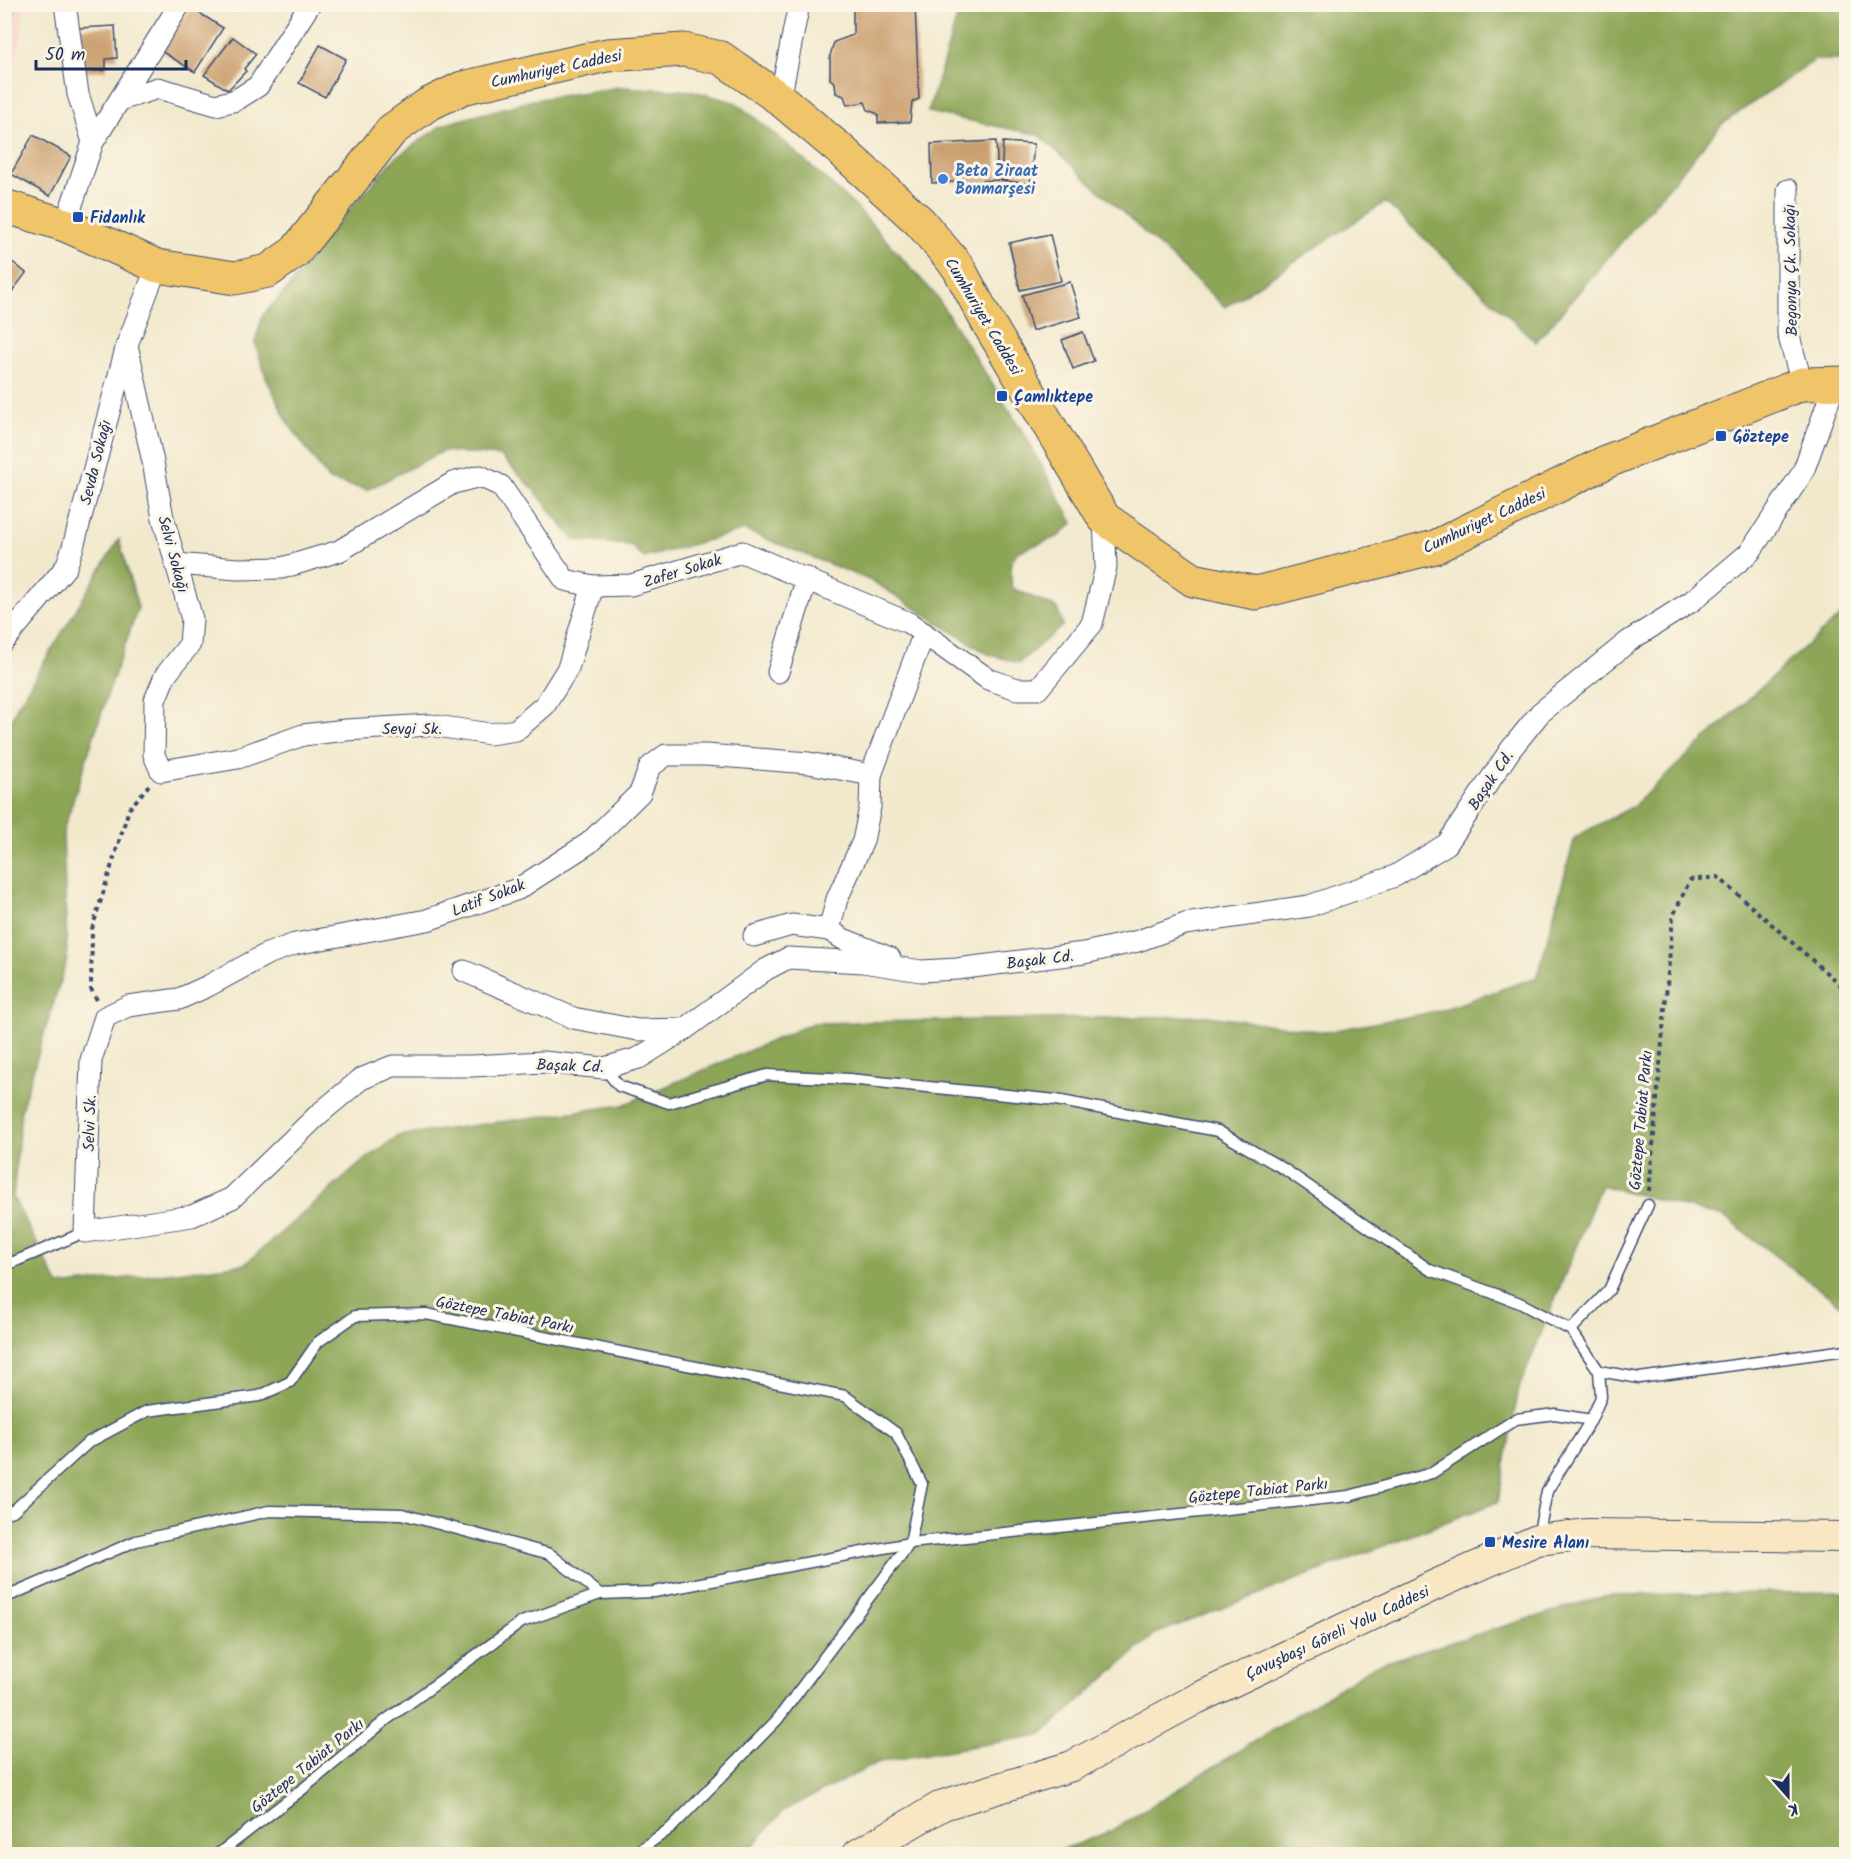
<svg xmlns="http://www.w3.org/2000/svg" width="1851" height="1859" font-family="Kalam,sans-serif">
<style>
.built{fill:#f7d0c9}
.forest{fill:#8da556;stroke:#546a5a;stroke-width:1.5}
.building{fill:#cba071}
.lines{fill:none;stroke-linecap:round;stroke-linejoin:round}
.lane-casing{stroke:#3b4b6f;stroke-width:13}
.street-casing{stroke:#3b4b6f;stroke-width:23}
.secondary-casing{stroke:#3b4b6f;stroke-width:32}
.primary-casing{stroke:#3b4b6f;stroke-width:35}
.path{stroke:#3b4b6f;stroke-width:4;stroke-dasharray:4.5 4.5;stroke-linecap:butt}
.lane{stroke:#fff;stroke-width:10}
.street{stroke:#fff;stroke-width:21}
.secondary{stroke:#f9e7c3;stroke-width:30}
.primary{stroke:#f0c469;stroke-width:33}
.shop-dot{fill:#3f7fe0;stroke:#fcf5e5;stroke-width:2}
.transit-dot{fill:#1a4fb4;stroke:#fcf5e5;stroke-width:2}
.labels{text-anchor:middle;stroke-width:6;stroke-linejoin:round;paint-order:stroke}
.street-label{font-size:16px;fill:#1b2f5e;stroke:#fcf5e5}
.shop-label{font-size:16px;font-weight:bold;fill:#366cbe;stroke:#fcf5e5;text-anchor:start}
.transit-label{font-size:16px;font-weight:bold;fill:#164399;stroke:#fcf5e5;text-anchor:start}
</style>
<rect width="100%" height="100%" fill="#fcf5e5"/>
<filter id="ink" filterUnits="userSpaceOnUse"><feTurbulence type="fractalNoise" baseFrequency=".0167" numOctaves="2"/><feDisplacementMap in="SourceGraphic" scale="12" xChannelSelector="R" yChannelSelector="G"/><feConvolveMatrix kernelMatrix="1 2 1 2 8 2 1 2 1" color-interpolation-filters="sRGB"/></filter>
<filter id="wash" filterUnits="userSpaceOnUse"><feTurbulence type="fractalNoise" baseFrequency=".008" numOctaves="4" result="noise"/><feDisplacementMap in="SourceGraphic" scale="24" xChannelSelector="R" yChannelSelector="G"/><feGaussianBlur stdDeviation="1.35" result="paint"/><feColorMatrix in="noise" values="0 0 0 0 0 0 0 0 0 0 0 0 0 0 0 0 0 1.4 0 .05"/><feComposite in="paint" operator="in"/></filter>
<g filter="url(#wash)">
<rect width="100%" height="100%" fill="#f2e9cd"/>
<!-- built -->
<polygon class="built" points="5,5 24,5 21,38 5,97"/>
<!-- forest -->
<g class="forest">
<polygon points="961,4 1846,5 1846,60 1815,60 1722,124 1536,342 1385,202 1225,307 1039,135 928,112"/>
<polygon points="620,87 694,91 736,103 781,139 858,209 936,296 1024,434 1073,523 1059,536 1017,552 1010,566 1012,588 1057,608 1063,625 1019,663 988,654 874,582 744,530 644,558 630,545 574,540 535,491 501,456 443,451 367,490 329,480 288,423 266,377 255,343 263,315 289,287 326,237 395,158 442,125 533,100"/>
<polygon points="119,539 138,608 107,696 63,831 67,959 21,1110 13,1197 59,1286 245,1264 362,1162 398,1136 623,1105 813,1023 1208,1016 1325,1032 1439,1011 1537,977 1575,837 1632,807 1807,645 1846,611 1846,1309 1724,1217 1601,1185 1519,1388 1498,1502 1155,1634 1041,1735 879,1762 783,1811 746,1854 5,1854 4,741 16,708"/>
<polygon points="1846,1592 1846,1854 1051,1854 1111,1831 1376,1665 1608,1595"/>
</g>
<g id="blocks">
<!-- building -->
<g class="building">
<polygon points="221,4 239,4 236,11"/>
<polygon points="853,4 915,4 919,99 912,102 910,122 878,123 878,114 868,110 865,102 847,105 844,96 836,93 835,83 830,79 830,56 834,42 853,35"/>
<polygon points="4,5 13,6 6,54 4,54"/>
<polygon points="190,7 223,28 195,72 161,51"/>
<polygon points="115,26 117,58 106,59 106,70 81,72 79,28"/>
<polygon points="233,37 256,54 244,69 246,71 228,90 204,75"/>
<polygon points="320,45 346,59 325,97 299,83"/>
<polygon points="33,135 71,156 50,196 11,174"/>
<polygon points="996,141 998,180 932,183 931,144"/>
<polygon points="1003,142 1034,144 1030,184 1001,180"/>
<polygon points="1050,234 1061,281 1020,290 1009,243"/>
<polygon points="5,256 26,273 5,301"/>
<polygon points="1070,282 1081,317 1032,331 1022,295"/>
<polygon points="1083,332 1094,361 1073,369 1062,340"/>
</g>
</g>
</g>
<g filter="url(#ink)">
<use href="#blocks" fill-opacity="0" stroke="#3b4b6f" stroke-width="1.5"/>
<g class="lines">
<!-- lane casing -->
<g class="lane-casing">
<g id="lane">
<polyline points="604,1068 619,1086 669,1103 767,1075 849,1079 1056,1100 1218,1131 1284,1169 1430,1270 1520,1303 1571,1330 1599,1371 1601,1397 1591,1420 1547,1491 1538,1538"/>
<polyline points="4,1266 85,1232"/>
<polyline points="1571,1330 1609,1290 1648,1205"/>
<polyline points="1599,1371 1639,1378 1846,1350"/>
<polyline points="4,1513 13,1511 89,1442 147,1411 259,1396 290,1382 318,1342 355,1316 426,1314 845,1396 896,1433 922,1484 910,1543 777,1720 671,1828 634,1854"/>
<polyline points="4,1598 136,1541 269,1511 402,1514 550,1554 600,1594"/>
<polyline points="218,1854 304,1788 386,1720 522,1622 600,1594 654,1592 910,1543 1349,1496 1432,1473 1516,1419 1555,1414 1591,1420"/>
</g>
</g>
<!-- street casing -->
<g class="street-casing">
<g id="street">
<polyline points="65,4 78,94 93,142"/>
<polyline points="780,99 799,4"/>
<polyline points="120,100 158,88 216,105 236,100 258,86 310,4"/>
<polyline points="1788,190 1788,333 1802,384"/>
<polyline points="65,225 93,142 180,4"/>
<polyline points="127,345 153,462 163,518 192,619 190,644 165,676 155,700 154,755 161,771 238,758 303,735 346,730 430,725 490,734 516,730 545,705 568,668 593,586"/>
<polyline points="175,564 238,569 282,568 339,551 453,483 480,476 501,486 565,580 593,586 631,585 742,552 909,623 988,679 1017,689 1038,689 1092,624 1106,567 1104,518"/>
<polyline points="4,641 66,567 73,547 127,345 157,266"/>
<polyline points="778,672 807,578"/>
<polyline points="871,775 809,763 706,755 666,755 650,767 640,793 589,843 518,889 427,920 295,944 267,954 208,986 179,999 128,1006 105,1017 91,1060 85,1232 192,1216 232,1198 319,1114 361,1079 393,1066 472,1066 543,1062 604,1068 639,1058 685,1029 765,970 788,958 863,962 921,971 957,969 1084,953 1138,941 1185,924 1309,906 1395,876 1447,844 1511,749 1540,713 1629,641 1692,601 1750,552 1803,472 1835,383"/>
<polyline points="754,936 792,925 829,930"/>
<polyline points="890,958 843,939 829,930 837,899 863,841 870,807 871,775 924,633"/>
<polyline points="464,971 573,1018 638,1030 684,1029"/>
</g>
</g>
<!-- secondary casing -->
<g class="secondary-casing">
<polyline id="secondary" points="858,1854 943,1805 1072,1766 1196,1699 1433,1586 1537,1540 1588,1534 1846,1537"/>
</g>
<!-- primary casing -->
<g class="primary-casing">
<polyline id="primary" points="4,206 65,225 157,266 235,278 268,271 295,252 392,130 427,105 462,88 607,55 684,50 721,58 780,99 843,152 920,222 958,267 987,321 1104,518 1193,580 1256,593 1435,547 1608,461 1802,384 1846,383"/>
</g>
<!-- path -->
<g class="path">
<polyline points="97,1000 91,989 92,929 129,809 149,785"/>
<polyline points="1649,1191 1673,916 1690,880 1718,877 1846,990"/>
</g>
<!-- lane -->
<use href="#lane" class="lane"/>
<!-- street -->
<use href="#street" class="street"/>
<!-- secondary -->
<use href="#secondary" class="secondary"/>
<!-- primary -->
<use href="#primary" class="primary"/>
</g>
</g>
<!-- markers -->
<circle class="shop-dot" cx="943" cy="179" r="6"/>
<g class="transit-dot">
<rect x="72" y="211" width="12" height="12" rx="3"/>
<rect x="996" y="390" width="12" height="12" rx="3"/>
<rect x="1715" y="430" width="12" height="12" rx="3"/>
<rect x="1484" y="1536" width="12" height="12" rx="3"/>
</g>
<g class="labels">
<!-- street labels -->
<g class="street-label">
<text transform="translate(556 68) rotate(-12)" y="6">Cumhuriyet Caddesi</text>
<text transform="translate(1790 270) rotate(-91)" y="6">Begonya Çk. Sokağı</text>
<text transform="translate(984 316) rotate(59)" y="6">Cumhuriyet Caddesi</text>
<text transform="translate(95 462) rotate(-76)" y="6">Sevda Sokağı</text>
<text transform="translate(1484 520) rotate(-25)" y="6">Cumhuriyet Caddesi</text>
<text transform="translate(174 554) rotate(75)" y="6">Selvi Sokağı</text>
<text transform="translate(682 570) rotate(-17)" y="6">Zafer Sokak</text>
<text x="412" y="734">Sevgi Sk.</text>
<text transform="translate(1490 780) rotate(-56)" y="6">Başak Cd.</text>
<text transform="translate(488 897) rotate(-21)" y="6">Latif Sokak</text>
<text transform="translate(1040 959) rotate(-7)" y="6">Başak Cd.</text>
<text transform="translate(570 1065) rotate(2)" y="6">Başak Cd.</text>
<text transform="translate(1640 1120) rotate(-85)" y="6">Göztepe Tabiat Parkı</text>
<text transform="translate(89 1123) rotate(-88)" y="6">Selvi Sk.</text>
<text transform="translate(505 1314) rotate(11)" y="6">Göztepe Tabiat Parkı</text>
<text transform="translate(1258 1490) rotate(-6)" y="6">Göztepe Tabiat Parkı</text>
<text transform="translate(1337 1632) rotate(-25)" y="6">Çavuşbaşı Göreli Yolu Caddesi</text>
<text transform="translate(307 1765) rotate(-39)" y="6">Göztepe Tabiat Parkı</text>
</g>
<!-- shop labels -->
<g class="shop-label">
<text x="955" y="176">Beta Ziraat<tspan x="955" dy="18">Bonmarşesi</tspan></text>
</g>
<!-- transit labels -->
<g class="transit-label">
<text x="90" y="223">Fidanlık</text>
<text x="1014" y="402">Çamlıktepe</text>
<text x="1733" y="442">Göztepe</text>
<text x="1502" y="1548">Mesire Alanı</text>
</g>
</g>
<!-- margin -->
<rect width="1851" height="1859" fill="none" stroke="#fcf5e5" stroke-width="24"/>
<!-- north arrow -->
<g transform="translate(1788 1796) rotate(159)" stroke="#fcf5e5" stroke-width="4.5" paint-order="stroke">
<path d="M0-4.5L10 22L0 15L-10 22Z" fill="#1b2f5e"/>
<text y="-9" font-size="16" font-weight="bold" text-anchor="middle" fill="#1b2f5e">K</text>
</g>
<!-- scale -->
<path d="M36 60v9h150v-9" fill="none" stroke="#1b2f5e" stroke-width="3"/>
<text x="45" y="60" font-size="18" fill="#1b2f5e" stroke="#fcf5e5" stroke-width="4.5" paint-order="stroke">50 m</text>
</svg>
